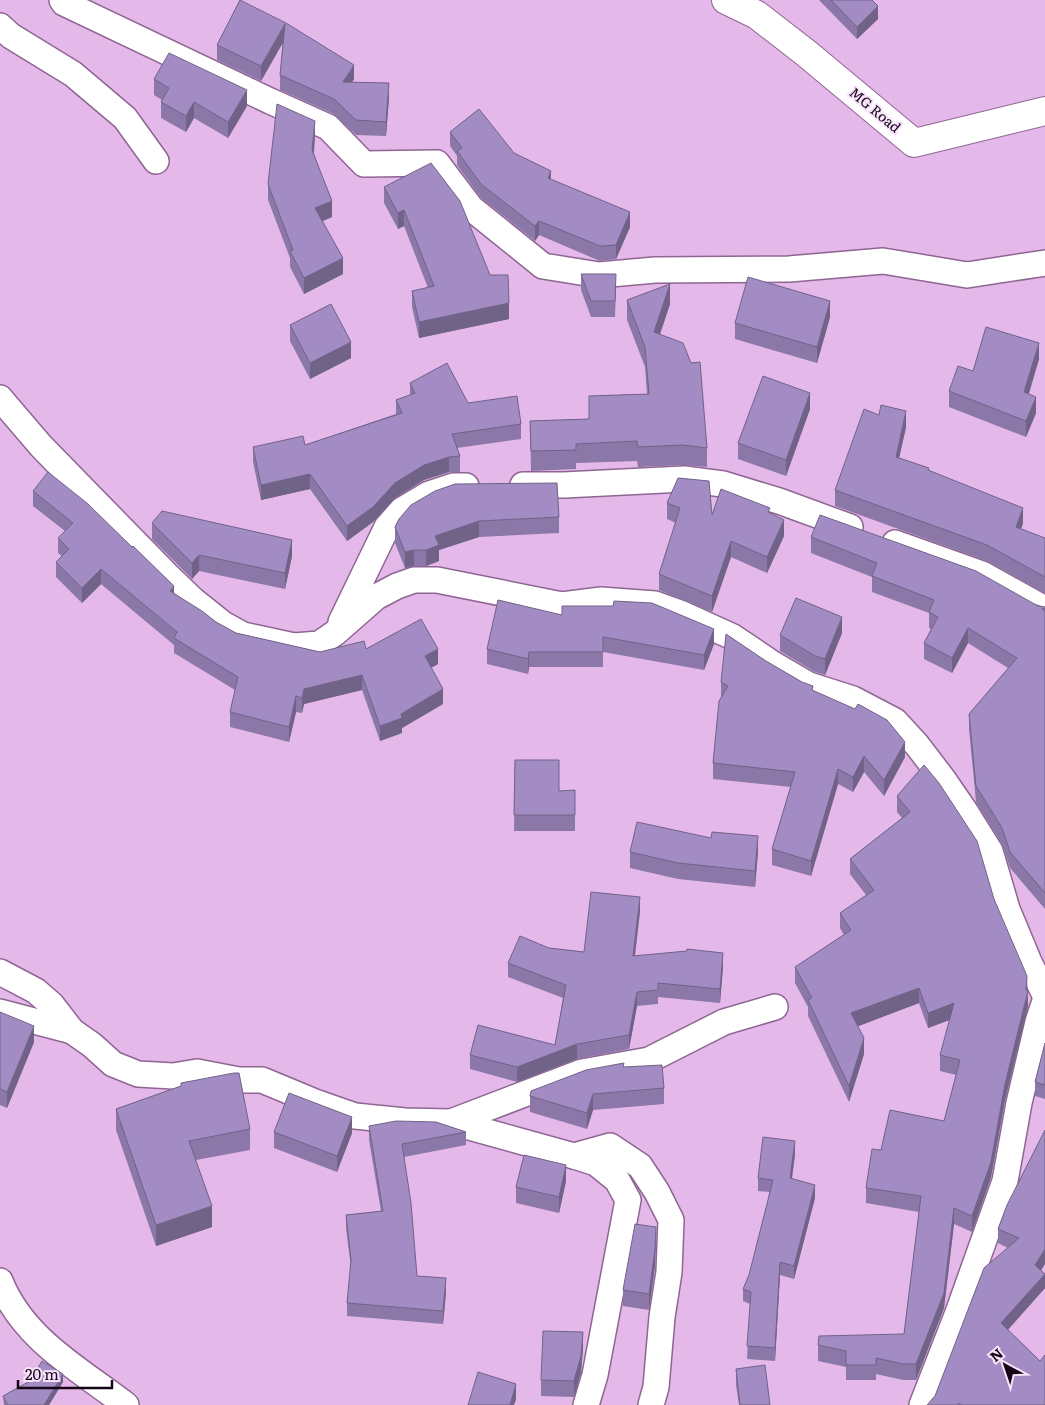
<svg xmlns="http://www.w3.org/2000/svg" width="1045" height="1405" font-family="Literata,serif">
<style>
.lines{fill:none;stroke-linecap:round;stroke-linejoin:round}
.minor-casing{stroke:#8e6593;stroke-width:28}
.primary-casing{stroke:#8e6593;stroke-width:30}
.minor{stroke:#fff;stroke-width:25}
.primary{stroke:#fff;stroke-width:28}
.wall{fill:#8b78a8}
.shaded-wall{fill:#716288}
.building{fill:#a28cc3;stroke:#716288}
.labels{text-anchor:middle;stroke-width:4;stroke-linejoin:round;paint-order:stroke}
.street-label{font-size:14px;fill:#140616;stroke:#f9e2fb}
</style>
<rect width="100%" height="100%" fill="#e5b8ea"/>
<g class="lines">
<!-- minor casing -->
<g class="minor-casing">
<g id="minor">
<polyline points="62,0 64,3 270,101 328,127 364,164 437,163 471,208 543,266 599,275 655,270 789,269 883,261 967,275 1045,263"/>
<polyline points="0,26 11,36 73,74 125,118 156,161"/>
<polyline points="0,398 41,446 167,575 193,600 223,624 243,635 294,646 319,644 335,633 376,597 397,586 414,580 437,580 562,605 601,600 655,604 680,613 733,637 773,664 809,685 853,699 895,721 917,745 943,779 965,811 990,851 1007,909 1029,962 1045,995"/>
<polyline points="523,485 564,485 684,479 723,484 779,501 850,527"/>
<polyline points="895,543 982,574 1045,609"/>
<polyline points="341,622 387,527 402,510 429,494 453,486 466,486"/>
<polyline points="0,972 36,991 52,1005 72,1031 92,1045 113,1064 138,1074 173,1076 197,1072 239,1080 262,1080 315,1102 355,1116 405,1121 451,1122 574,1156 610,1146 640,1166 657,1192 671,1220 669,1272 662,1317 656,1387 651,1405"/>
<polyline points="0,1012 72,1031"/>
<polyline points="451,1122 582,1072 649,1060 724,1022 775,1007"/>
<polyline points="574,1156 596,1163 617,1180 628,1200 595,1375 586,1405"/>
<path d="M0,1281C23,1339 79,1369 126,1405"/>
<polyline points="922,1405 959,1310 1005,1181 1019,1103 1038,1022 1045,1001"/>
</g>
</g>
<!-- primary casing -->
<g class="primary-casing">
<polyline id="primary" points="726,0 757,15 806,53 914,143 1045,111"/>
</g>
<!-- minor -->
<use href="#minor" class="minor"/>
<!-- primary -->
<use href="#primary" class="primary"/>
</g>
<!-- wall -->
<g class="wall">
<polygon points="240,0 354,79 352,82 389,98 386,136 356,135 334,114 280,90 280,75 283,42 261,81 217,60 217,45"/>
<polygon points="819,0 872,0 878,19 857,39"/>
<polygon points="154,79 247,106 228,138 194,118 186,132 161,118 161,102 162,100 154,95"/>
<polygon points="450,132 514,153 551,179 630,227 616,259 600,261 539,235 535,241 481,198 457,165 457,156 450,146"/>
<polygon points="315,137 314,153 332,217 323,221 343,274 304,294 290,267 290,258 268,200 268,184"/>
<polygon points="384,187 509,319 419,338 412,307 412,291 428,288 404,226 398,229 384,203"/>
<polygon points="581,274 616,290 615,317 591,317 581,290"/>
<polygon points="627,300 670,304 660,334 707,448 707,467 683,465 638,467 637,461 576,463 576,469 531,471 530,421 589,419 589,396 647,394 645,367 627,320"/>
<polygon points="830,317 817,363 735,339 735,323"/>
<polygon points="290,325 351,358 310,379 290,341"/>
<polygon points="1039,359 1029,394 1036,413 1026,437 949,407 949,391 973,371"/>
<polygon points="410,383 468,403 521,424 521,439 457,448 460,456 460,472 449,472 424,480 395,498 373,522 347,541 310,489 261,500 253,462 253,447 305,445 396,414 396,400 410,395"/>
<polygon points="810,409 786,476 738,459 738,443"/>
<polygon points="906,427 899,458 929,470 1023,523 1021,529 1045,538 1045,593 987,561 835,506 835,490"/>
<polygon points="33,491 174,593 216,622 236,633 320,652 366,649 438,664 431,668 443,704 402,728 402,733 380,741 362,690 304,704 302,713 296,712 289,742 230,727 230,712 235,690 174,653 174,645 101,584 82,603 56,577 56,562 62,556 58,553 58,538 65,531 33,506"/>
<polygon points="667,503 784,536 767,573 731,557 712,612 659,590 659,574 676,523 667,519"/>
<polygon points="559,517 559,533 479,537 439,550 439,561 426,566 414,566 405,568 395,543 395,527 399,519"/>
<polygon points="152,523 292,556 285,589 199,571 192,579 152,539"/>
<polygon points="811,537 1045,607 1045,909 1010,868 1002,844 976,802 969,729 969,714 1008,668 968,643 952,673 924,659 924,643 931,629 929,628 929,613 872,592 872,577 811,553"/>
<polygon points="562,615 714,644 704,670 603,652 603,667 529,667 528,674 487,664 487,649"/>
<polygon points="842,633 825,675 815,672 780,651 780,635"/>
<polygon points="766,661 813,690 905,757 884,796 864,772 853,792 838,784 811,876 772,865 772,849 791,787 713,779 713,763 721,698 721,682"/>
<polygon points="515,760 559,791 575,790 575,831 514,831"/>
<polygon points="897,796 994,899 1027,990 1028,1006 1005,1100 991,1177 972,1232 954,1224 944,1308 916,1380 903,1380 876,1374 876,1380 846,1380 846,1367 818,1361 818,1345 904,1334 919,1212 866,1203 866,1188 881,1150 944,1121 956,1075 940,1071 940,1055 950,1020 928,1028 919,1003 858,1026 864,1054 849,1102 808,1016 808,1007 795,983 795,967 844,935 840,928 840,913 866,895 850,874 850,859 902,818 897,812"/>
<polygon points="630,852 758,852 755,887 678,879 630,868"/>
<polygon points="640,911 635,956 723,967 720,1003 658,997 658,1004 637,1006 629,1049 577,1059 517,1082 470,1069 470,1055 555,1045 563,998 508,977 508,963 549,948 584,952"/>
<polygon points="0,1012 34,1042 7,1108 0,1105"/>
<polygon points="1045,1043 1045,1099 1035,1096 1035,1082"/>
<polygon points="624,1067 664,1088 664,1104 593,1110 587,1129 530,1112 530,1096"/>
<polygon points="181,1083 250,1129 250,1150 196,1160 212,1227 156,1246 116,1130 116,1109 181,1086"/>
<polygon points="369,1126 466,1132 466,1145 404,1157 417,1276 446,1292 443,1324 347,1316 347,1303 351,1268 346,1228 346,1215 381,1211 369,1140"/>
<polygon points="274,1132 352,1133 337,1172 274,1148"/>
<polygon points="795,1154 792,1179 815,1198 794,1279 780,1275 775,1361 747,1359 750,1304 743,1301 743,1289 749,1275 770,1192 758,1191 758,1178"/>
<polygon points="566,1181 559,1213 516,1203 516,1187"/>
<polygon points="1007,1205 1041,1270 1045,1288 1008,1330 1040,1361 1045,1405 927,1405 935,1396 1008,1248 998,1243 998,1229"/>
<polygon points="656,1243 655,1266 649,1310 623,1306 623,1290"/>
<polygon points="583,1348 581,1372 574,1397 541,1396 541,1380"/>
<polygon points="736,1369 770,1405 739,1405 736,1385"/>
<polygon points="30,1381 63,1382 49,1405 4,1405 3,1396"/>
</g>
<!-- shaded-wall -->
<g class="shaded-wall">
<polygon points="878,6 878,19 857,39 857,27"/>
<polygon points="285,24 285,39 261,81 261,66"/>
<polygon points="354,65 354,79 343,96 343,82"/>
<polygon points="389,83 389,98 386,136 386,122"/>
<polygon points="247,90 247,106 228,138 228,122"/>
<polygon points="194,102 194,118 186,132 186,116"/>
<polygon points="315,121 315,137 312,166 312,150"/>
<polygon points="551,171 551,185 548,178"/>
<polygon points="332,201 332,217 315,224 315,208"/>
<polygon points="404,210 404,226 398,229 398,213"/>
<polygon points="630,212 630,227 616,259 616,245"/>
<polygon points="539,221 539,235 535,241 535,226"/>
<polygon points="343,258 343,274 304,294 304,278"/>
<polygon points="670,284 670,304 654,352 654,332"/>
<polygon points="830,301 830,317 817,363 817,347"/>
<polygon points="509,303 509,319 419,338 419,322"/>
<polygon points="351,342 351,358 310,379 310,363"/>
<polygon points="1039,343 1039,359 1024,408 1024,392"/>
<polygon points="810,393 810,409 786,476 786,460"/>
<polygon points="1036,397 1036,413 1026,437 1026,421"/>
<polygon points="906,411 906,427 896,472 896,457"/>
<polygon points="449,457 449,472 424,480 395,498 373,522 347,541 347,526 395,483 424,465"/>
<polygon points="310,474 310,489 261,500 261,485"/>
<polygon points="1023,508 1023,523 1016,543 1016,527"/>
<polygon points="784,520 784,536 767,573 767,557"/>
<polygon points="479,521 479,537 439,550 439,561 426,566 426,550 435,536"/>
<polygon points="292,540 292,556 285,589 285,573"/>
<polygon points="731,541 731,557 712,612 712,596"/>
<polygon points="414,550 414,566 405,568 405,552"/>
<polygon points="199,555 199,571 192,579 192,563"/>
<polygon points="101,569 101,584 82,603 82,588"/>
<polygon points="174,586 174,601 170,591"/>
<polygon points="842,617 842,633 825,675 825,659"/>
<polygon points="968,628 968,643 952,673 952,658"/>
<polygon points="714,629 714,644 704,670 704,655"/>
<polygon points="438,649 438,664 425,671 425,656"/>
<polygon points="529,652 529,667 528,674 528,659"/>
<polygon points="362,675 362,690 304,704 302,713 302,698 304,689"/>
<polygon points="443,689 443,704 402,728 402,733 380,741 380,726"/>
<polygon points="296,696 296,712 289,742 289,727"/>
<polygon points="905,742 905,757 884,796 884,780"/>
<polygon points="864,756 864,772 853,792 853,777"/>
<polygon points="838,769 838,784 811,876 811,861"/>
<polygon points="758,836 758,852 755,887 755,871"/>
<polygon points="640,897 640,911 633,970 633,956"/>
<polygon points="723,953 723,967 720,1003 720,989"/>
<polygon points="1027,976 1028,1006 1005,1100 991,1177 972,1232 972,1216 1026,990"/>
<polygon points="919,988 919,1003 851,1029 851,1013"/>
<polygon points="637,992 637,1006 629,1049 629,1035"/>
<polygon points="954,1003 954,1018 928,1028 928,1013"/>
<polygon points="34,1026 34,1042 7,1108 7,1092"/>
<polygon points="864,1038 864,1054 849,1102 849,1086"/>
<polygon points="577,1044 577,1059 517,1082 517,1067"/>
<polygon points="593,1094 593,1110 587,1129 587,1113"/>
<polygon points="352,1117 352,1133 337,1172 337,1156"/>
<polygon points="795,1141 795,1154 790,1191 790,1178"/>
<polygon points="566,1165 566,1181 559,1213 559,1197"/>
<polygon points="815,1185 815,1198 794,1279 794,1266"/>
<polygon points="212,1206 212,1227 156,1246 156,1225"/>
<polygon points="954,1208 954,1224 944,1308 916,1380 916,1364"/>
<polygon points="656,1227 655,1266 649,1310 649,1294"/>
<polygon points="1045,1249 1045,1264 1035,1280 1035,1265"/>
<polygon points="780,1262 780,1275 775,1361 775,1348"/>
<polygon points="1045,1274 1045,1288 1001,1337 1001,1323"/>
<polygon points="446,1278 446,1292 443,1324 443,1311"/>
<polygon points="583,1332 583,1348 581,1372 574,1397 574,1381"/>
<polygon points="63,1374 63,1382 49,1405 44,1405"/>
<polygon points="516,1384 516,1400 514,1405 510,1405"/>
</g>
<!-- building -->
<g class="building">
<polygon points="240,0 286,23 354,65 343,82 389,83 386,122 356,120 334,99 280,75 285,24 261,66 217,45"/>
<polygon points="831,0 872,0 878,6 857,27"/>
<polygon points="169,53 247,90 228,122 194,102 186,116 161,102 169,88 154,79"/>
<polygon points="277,104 315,121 312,150 332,201 315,208 343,258 304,278 290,251 293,250 268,184"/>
<polygon points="479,109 514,153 551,171 548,178 630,212 616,245 600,246 539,221 535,226 481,184 457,151 462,148 450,132"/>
<polygon points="431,163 460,201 490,275 508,275 509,303 419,322 412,291 434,286 404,210 398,213 384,187"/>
<polygon points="581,274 616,274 615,301 591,301"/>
<polygon points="748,277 830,301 817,347 735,323"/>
<polygon points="670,284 654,332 683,343 691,363 700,362 707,448 683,445 638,447 637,441 576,444 576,450 531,451 530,421 589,419 589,396 649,394 645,347 627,300"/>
<polygon points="331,304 351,342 310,363 290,325"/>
<polygon points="986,327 1039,343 1024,392 1036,397 1026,421 949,391 958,366 973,371"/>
<polygon points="447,363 468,403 517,396 521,424 452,434 460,456 449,457 424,465 395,483 373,507 347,526 310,474 261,485 253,447 303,436 305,445 402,413 396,400 415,393 410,383"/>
<polygon points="763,376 810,393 786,460 738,443"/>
<polygon points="881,405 906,411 896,457 929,468 928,470 1023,508 1016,527 1045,538 1045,577 987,545 835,490 864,409 879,415"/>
<polygon points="48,472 88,504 132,547 133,546 174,586 170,591 202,611 216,622 236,633 320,652 364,641 366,649 421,619 438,649 425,656 443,689 401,714 402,718 380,726 362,675 304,689 302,698 296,696 289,727 230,712 238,677 174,638 177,632 101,569 82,588 56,562 69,549 58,538 73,523 33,491"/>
<polygon points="678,478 709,481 712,515 721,489 770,508 768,512 784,520 767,557 731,541 712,596 659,574 680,508 667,503"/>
<polygon points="557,483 559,517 479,521 435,536 439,545 426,550 414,550 405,552 395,527 399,519 411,505 435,491 455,484"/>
<polygon points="162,511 292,540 285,573 199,555 192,563 152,523"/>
<polygon points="820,515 976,571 1038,606 1045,607 1045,608 1042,609 1045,611 1045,893 1010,852 1002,828 976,786 969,714 1017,658 968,628 952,658 924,643 938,617 929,612 934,600 872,576 877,563 811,537"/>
<polygon points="796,598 842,617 825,659 815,656 780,635"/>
<polygon points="498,600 562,615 562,606 613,606 614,601 652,603 714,629 704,655 603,637 603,652 529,652 528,659 487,649"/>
<polygon points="726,634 766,661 802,682 813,686 812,690 855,709 858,704 887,720 905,742 884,780 864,756 853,777 838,769 811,861 772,849 795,772 713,763 719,701 728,686 721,682"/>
<polygon points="515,760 559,760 559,791 575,790 575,815 514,815"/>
<polygon points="924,765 939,783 977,841 994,899 1027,976 1026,990 1028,991 1005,1084 991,1162 972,1216 954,1208 944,1293 916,1364 903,1364 876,1358 876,1365 846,1365 846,1351 818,1345 819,1336 904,1334 921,1196 866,1188 872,1149 881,1150 890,1110 944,1121 960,1060 940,1055 954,1003 928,1013 919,988 851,1013 864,1038 849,1086 808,1000 812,998 795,967 851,930 840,913 874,890 850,859 910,812 897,796"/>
<polygon points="637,822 711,838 712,832 758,836 755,871 678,863 630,852"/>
<polygon points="591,892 640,897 633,956 687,951 687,949 723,953 720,989 658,983 658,990 637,992 629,1035 577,1044 517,1067 470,1055 478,1025 555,1045 566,985 508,963 520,936 549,948 584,952"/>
<polygon points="0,1012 34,1026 7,1092 0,1089"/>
<polygon points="1045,1043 1045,1085 1035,1082"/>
<polygon points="624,1063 623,1067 662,1065 664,1088 593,1094 587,1113 530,1096 531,1091 586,1070"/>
<polygon points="234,1073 239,1073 250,1129 189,1141 212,1206 156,1225 116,1109 181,1086 181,1083"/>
<polygon points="289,1093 352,1117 337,1156 274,1132"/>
<polygon points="396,1121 436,1122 466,1132 402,1144 411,1203 417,1276 446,1278 443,1311 347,1303 351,1260 346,1215 383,1211 369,1126"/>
<polygon points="1045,1130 1045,1249 1035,1265 1045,1274 1001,1323 1040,1361 1045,1355 1045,1405 962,1405 959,1403 958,1405 927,1405 935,1396 984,1268 1019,1238 998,1229 1007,1205"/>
<polygon points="763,1137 795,1141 790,1178 815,1185 794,1266 780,1262 775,1348 747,1346 751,1292 743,1289 749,1275 773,1180 758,1178"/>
<polygon points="524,1155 566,1165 559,1197 516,1187"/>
<polygon points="635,1224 656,1227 655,1250 649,1294 623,1290"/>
<polygon points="543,1331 583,1332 581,1356 574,1381 541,1380"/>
<polygon points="42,1361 63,1374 44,1405 8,1405 3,1396 30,1381"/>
<polygon points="765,1365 770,1405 740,1405 736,1369"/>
<polygon points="478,1372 516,1384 510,1405 468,1405"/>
</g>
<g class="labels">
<!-- street labels -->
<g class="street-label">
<text transform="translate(875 110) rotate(40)" y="5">MG Road</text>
</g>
</g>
<!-- north arrow -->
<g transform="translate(1005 1365) rotate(320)" stroke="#f9e2fb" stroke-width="4" paint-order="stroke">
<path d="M0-4L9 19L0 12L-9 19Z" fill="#140616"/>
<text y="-8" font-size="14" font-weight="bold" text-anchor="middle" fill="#140616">N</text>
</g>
<!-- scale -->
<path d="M18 1380v8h94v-8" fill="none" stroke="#140616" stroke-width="2.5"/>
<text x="25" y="1380" font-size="15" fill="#140616" stroke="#f9e2fb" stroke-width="4" paint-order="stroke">20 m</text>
</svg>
